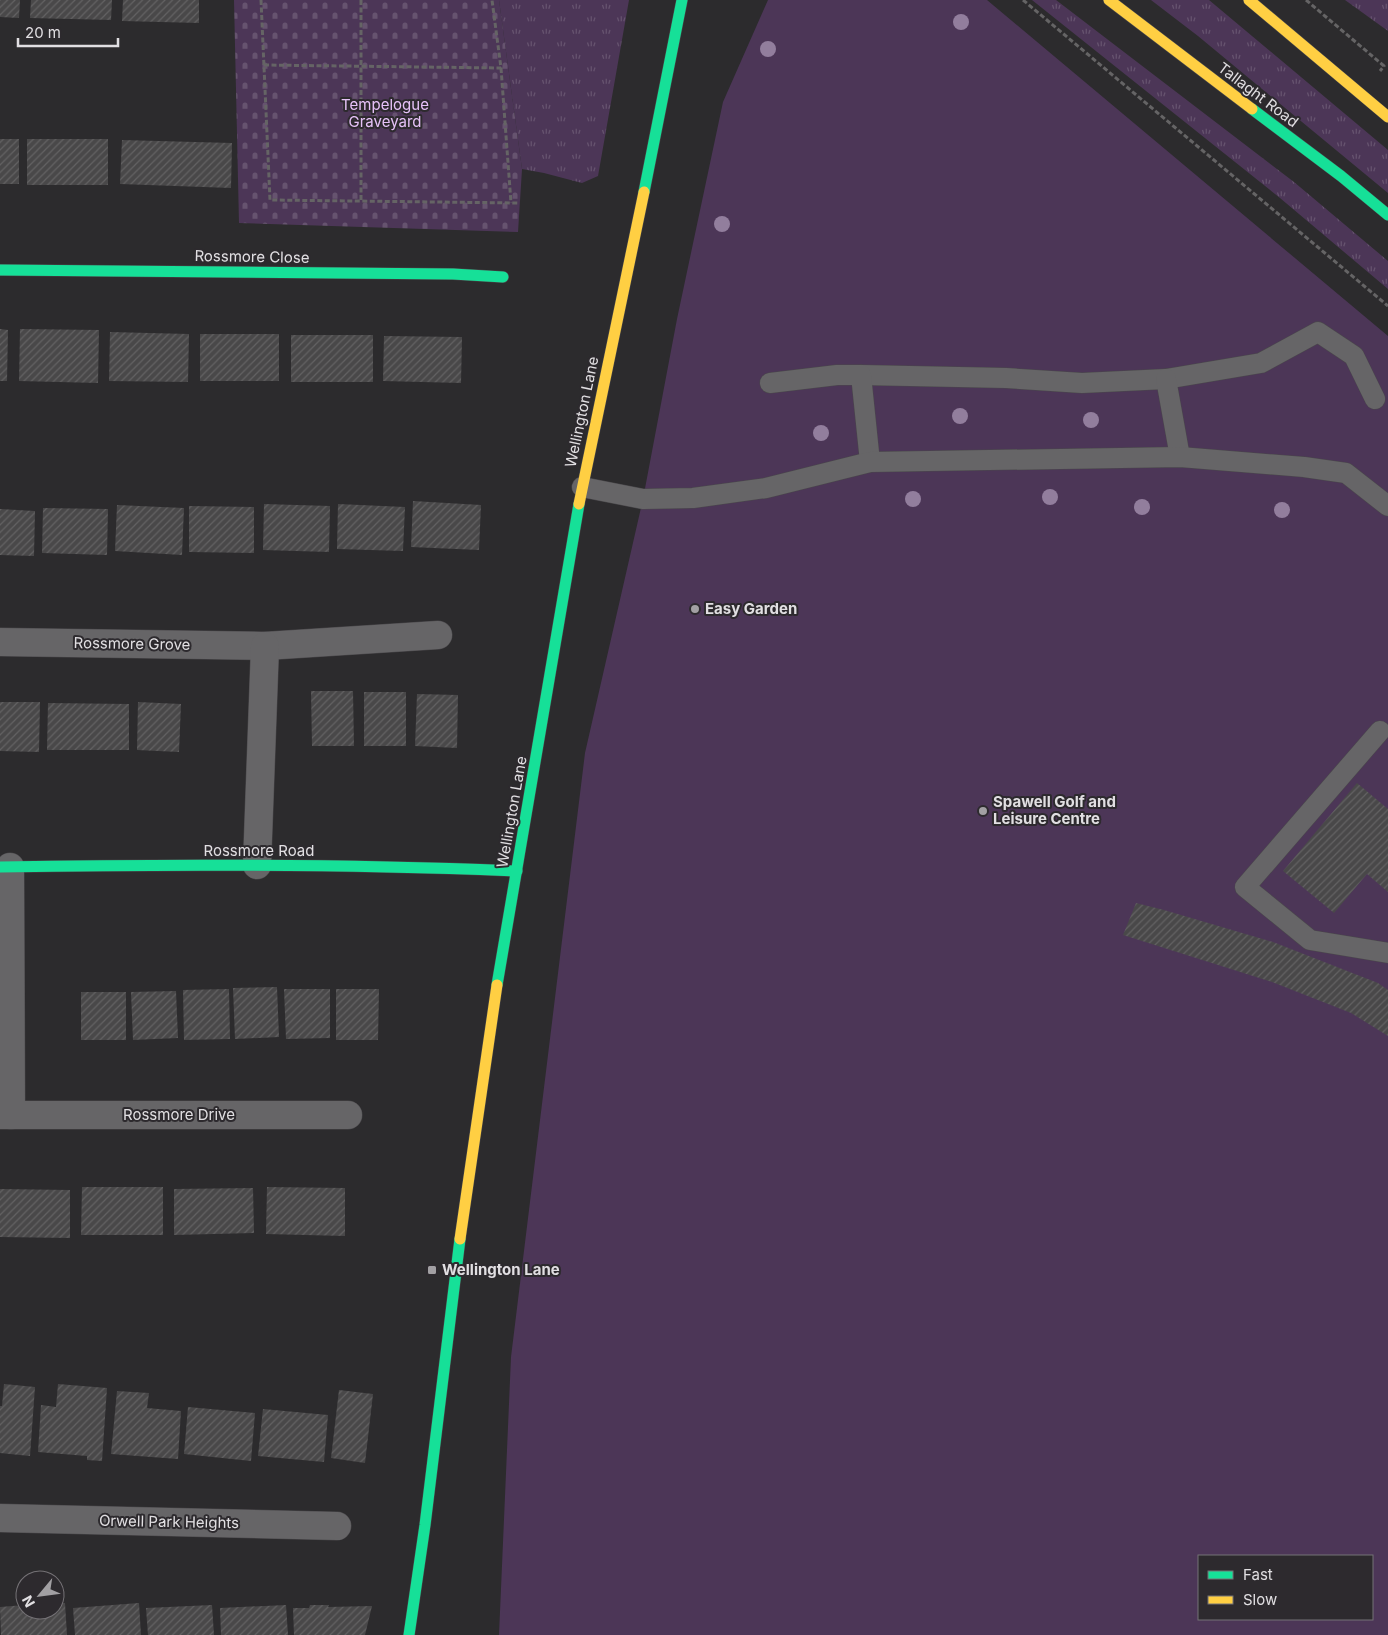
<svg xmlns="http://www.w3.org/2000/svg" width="1388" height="1635" font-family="Inter,sans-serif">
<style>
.grass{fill:url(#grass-tufts)}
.cemetery{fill:url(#cemetery-stones)}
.pitch{fill:#4c3657;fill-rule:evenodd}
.building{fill:url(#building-hatch)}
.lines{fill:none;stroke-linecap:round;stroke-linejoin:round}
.lane-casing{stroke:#4a484b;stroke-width:21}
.street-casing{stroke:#4a484b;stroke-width:29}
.fast-casing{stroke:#4a484b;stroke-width:12}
.slow-casing{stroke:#4a484b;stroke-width:12}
.path{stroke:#656465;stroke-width:3;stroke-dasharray:5 2.5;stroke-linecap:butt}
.lane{stroke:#666567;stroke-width:20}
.street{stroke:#666567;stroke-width:28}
.fast{stroke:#16e098;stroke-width:11}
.slow{stroke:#ffcf43;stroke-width:11}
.tree{fill:#927e9d}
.poi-dot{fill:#a2a0a3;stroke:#2d2a2e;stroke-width:2}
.labels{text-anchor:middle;stroke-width:4;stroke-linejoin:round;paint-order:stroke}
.street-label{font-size:15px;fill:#e1dfe2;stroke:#2d2a2e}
.park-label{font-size:15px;fill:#e6c2f8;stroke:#2d2a2e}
.poi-label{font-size:15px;font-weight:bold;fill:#e1dfe2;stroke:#2d2a2e;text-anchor:start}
</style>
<defs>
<pattern id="grass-tufts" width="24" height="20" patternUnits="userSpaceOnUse" patternTransform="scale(1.25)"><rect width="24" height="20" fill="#4c3657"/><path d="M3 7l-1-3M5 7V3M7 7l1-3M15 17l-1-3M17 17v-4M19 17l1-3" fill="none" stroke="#66536f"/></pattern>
<pattern id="cemetery-stones" width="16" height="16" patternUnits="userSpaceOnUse" patternTransform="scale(1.25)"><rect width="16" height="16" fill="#4c3657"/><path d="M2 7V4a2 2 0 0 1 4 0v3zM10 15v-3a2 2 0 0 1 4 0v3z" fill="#66536f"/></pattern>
<pattern id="building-hatch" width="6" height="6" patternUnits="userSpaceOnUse" patternTransform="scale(1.25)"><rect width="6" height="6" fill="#494849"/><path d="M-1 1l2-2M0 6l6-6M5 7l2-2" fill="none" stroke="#636263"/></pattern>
</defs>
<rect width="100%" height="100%" fill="#2c2b2d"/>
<!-- grass -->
<g class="grass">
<polygon points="499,0 629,0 598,176 582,183 544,173 522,169"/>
<polygon points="1032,0 1056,0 1294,182 1388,261 1388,289 1280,198"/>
<polygon points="1151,0 1209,0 1388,150 1388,193 1198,36"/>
<polygon points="1345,0 1388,0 1388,31"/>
</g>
<!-- cemetery -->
<polygon class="cemetery" points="234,0 499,0 522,169 518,232 239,223"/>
<!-- pitch -->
<path class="pitch" d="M768,0H987L1388,336V1635H499L511,1357L585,753L643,499L677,319L723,102ZM1199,1556H1372V1619H1199Z"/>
<!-- building -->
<g class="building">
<polygon points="0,0 20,0 19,18 0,17"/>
<polygon points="31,0 112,0 111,20 30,18"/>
<polygon points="123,0 199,0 199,23 122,21"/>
<rect x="0" y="139" width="19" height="45"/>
<rect x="27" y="139" width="81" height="46"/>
<polygon points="122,140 232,143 231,188 120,184"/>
<polygon points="0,329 8,330 7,381 0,381"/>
<polygon points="20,329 99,330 98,383 19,381"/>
<polygon points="110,332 189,334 188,382 109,381"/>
<rect x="200" y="334" width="79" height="47"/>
<rect x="291" y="335" width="82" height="47"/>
<polygon points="384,336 462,337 461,383 383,381"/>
<polygon points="413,501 481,505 479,550 411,547"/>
<polygon points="264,504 330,506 329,552 263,550"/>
<polygon points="338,504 405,507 403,551 337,549"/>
<polygon points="117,505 184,508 182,555 115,551"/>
<polygon points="189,506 254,507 254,553 189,552"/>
<polygon points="43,508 108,509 107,555 42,553"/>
<polygon points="0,509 35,511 34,556 0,555"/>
<polygon points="311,691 353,691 354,746 312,746"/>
<rect x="364" y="692" width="42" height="54"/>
<polygon points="417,694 458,695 457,748 415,746"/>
<polygon points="0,702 40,702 39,752 0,751"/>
<polygon points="138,702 181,704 179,752 137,750"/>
<polygon points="48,703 129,704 129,750 47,750"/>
<polygon points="1357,783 1388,809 1388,892 1367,874 1334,913 1283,871"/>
<polygon points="1136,903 1164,910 1273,942 1378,983 1388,990 1388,1036 1351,1013 1272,982 1123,935"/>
<polygon points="277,987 279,1037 235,1039 233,988"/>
<polygon points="229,989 230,1039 184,1040 183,990"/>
<polygon points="284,989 330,989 330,1038 286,1039"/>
<polygon points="336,989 379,989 378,1040 336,1040"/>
<polygon points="176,991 178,1038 133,1040 131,992"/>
<rect x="81" y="992" width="45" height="48"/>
<polygon points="82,1187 163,1187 163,1235 81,1235"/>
<polygon points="267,1187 345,1188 345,1236 266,1234"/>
<polygon points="253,1188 254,1233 174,1235 174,1189"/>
<polygon points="0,1189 70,1190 70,1238 0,1237"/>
<polygon points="4,1384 35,1387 30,1456 0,1453 0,1406 2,1406"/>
<polygon points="58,1384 107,1388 102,1461 87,1460 87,1456 38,1452 41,1405 56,1407"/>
<polygon points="339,1390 373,1394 365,1463 331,1458"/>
<polygon points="117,1391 149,1393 147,1408 181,1411 178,1459 111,1454"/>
<polygon points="188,1407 255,1413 251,1461 184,1454"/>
<polygon points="263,1409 328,1415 324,1462 258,1456"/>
<polygon points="55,1603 65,1603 67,1635 1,1635 0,1607 25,1605 25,1610 55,1610"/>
<polygon points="139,1603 141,1635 75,1635 73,1608"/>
<polygon points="212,1605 214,1635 148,1635 146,1608"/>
<polygon points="286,1605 288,1635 221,1635 220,1608"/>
<polygon points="310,1605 329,1605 328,1607 372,1606 365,1635 294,1635 293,1608 309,1608"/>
</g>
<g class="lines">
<!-- lane casing -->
<g class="lane-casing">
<g id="lane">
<polyline points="861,375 1006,378 1082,383 1166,379 1261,363 1318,332 1354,356 1375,399"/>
<polyline points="1166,379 1180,457"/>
<polyline points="770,383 837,375 861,375 870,462"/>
<polyline points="582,487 643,499 693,498 766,488 870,462 1180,457 1304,467 1346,473 1388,506"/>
<polyline points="1380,731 1245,887 1310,940 1388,953"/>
</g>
</g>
<!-- street casing -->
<g class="street-casing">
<g id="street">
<polyline points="0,642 265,646 438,635"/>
<polyline points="257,865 265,646"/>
<polyline points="10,867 11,1115"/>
<polyline points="0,1115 348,1115"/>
<polyline points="0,1518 337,1526"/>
</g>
</g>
<!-- fast casing -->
<g class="fast-casing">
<g id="fast">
<polyline points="1252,109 1341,176 1388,215"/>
<polyline points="644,192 682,0"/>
<polyline points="0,270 453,274 503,277"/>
<path d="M0,867C172,864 345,864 517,871"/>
<polyline points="497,985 579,504"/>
<polyline points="409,1635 425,1525 460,1239"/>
</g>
</g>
<!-- slow casing -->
<g class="slow-casing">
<g id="slow">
<polyline points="1109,0 1252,109"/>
<polyline points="1249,0 1388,117"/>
<polyline points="579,504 644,192"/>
<polyline points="460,1239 497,985"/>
</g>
</g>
<!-- path -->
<g class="path">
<polyline points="261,0 270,200 519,203"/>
<polyline points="361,0 361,202"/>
<polyline points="1023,0 1388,306"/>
<polyline points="1306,0 1384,66 1380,71"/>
<polyline points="264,65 501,68 492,0"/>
<polyline points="501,68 511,203"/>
</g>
<!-- lane -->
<use href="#lane" class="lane"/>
<!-- street -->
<use href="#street" class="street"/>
<!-- fast -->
<use href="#fast" class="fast"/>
<!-- slow -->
<use href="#slow" class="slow"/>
</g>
<!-- trees -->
<g class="tree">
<circle cx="961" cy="22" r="8"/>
<circle cx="768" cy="49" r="8"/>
<circle cx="722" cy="224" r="8"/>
<circle cx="960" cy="416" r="8"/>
<circle cx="1091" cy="420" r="8"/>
<circle cx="821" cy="433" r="8"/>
<circle cx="1050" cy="497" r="8"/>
<circle cx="913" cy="499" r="8"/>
<circle cx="1142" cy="507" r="8"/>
<circle cx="1282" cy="510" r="8"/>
</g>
<!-- markers -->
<g class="poi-dot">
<circle cx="695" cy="609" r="5"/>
<circle cx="983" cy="811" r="5"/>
<rect x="427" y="1265" width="10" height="10" rx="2.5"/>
</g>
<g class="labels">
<!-- street labels -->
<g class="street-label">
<text transform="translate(1258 95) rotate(37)" y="5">Tallaght Road</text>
<text transform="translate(252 257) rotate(1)" y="5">Rossmore Close</text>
<text transform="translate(582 412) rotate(-78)" y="5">Wellington Lane</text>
<text transform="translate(132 644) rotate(1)" y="5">Rossmore Grove</text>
<text transform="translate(512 812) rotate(-80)" y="5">Wellington Lane</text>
<text x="259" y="856">Rossmore Road</text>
<text x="179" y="1120">Rossmore Drive</text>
<text transform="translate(169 1522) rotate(1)" y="5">Orwell Park Heights</text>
</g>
<!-- park labels -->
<g class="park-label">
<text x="385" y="110">Tempelogue<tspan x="385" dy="17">Graveyard</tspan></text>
</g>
<!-- poi labels -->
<g class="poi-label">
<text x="705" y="614">Easy Garden</text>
<text x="993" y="807">Spawell Golf and<tspan x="993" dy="17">Leisure Centre</tspan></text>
<text x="442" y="1275">Wellington Lane</text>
</g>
</g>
<!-- legend -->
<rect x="1198" y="1555" width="175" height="65" fill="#2d2a2e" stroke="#757276"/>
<rect x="1208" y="1571" width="25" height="8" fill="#16e098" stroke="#757276"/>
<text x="1243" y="1580" font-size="15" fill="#e1dfe2">Fast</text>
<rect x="1208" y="1596" width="25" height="8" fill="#ffcf43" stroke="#757276"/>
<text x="1243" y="1605" font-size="15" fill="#e1dfe2">Slow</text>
<!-- north arrow -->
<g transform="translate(40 1595) rotate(241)"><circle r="24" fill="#2d2a2e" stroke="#757276"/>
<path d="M0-4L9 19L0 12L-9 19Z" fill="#a2a0a3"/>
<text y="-8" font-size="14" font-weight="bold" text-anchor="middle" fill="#e1dfe2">N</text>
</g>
<!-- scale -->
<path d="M18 38v8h100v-8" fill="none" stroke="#e1dfe2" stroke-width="2.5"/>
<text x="25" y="38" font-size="15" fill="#e1dfe2" stroke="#2d2a2e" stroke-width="4" paint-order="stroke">20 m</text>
</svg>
